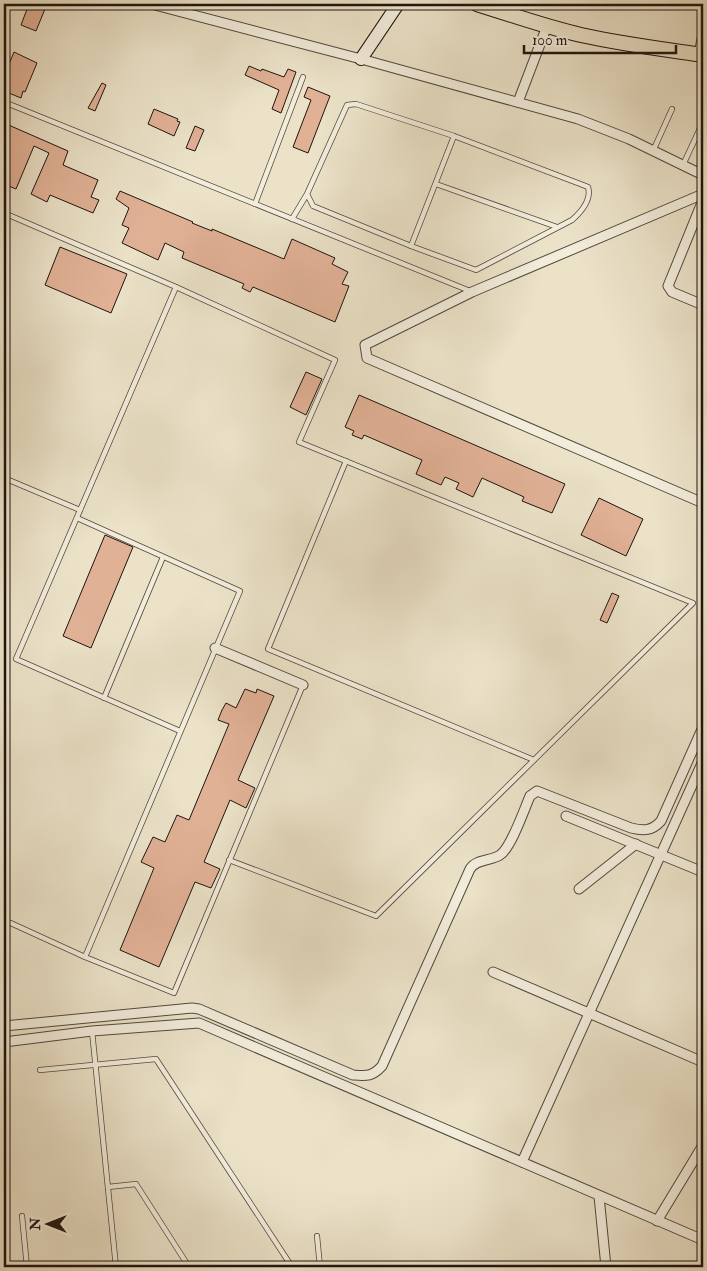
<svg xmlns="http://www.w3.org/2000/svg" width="707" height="1271" font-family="'IM FELL Double Pica',serif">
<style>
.building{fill:#e1b196;stroke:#1f140f}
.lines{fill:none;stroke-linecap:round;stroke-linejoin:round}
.lane-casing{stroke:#52483d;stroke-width:6}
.street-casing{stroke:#52483d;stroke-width:11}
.secondary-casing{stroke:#1f140f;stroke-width:14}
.primary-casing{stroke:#1f140f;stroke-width:16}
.lane{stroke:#f2ecdb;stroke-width:4.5}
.street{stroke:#f2ecdb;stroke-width:9}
.secondary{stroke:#f2ecdb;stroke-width:12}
.primary{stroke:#ebe2c8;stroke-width:14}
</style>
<rect width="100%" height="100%" fill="#ebe2c8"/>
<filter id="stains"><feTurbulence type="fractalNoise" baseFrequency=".004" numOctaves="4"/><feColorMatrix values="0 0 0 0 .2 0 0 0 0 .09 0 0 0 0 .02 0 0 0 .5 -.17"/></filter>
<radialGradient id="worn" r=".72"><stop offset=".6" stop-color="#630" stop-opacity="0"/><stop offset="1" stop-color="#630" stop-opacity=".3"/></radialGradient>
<!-- building -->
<g class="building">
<polygon points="29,4 47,4 36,31 21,25"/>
<polygon points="14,52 37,63 25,92 23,91 21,98 4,91 4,61 9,64"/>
<polygon points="249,66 261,71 262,69 284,77 288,69 296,72 281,113 272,109 279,90 245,75"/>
<polygon points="102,83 106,85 95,111 88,108"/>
<polygon points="308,87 330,96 308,153 293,147 311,100 304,97"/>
<polygon points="154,109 178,119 177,121 180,122 174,136 148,124"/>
<polygon points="4,123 68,151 63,165 98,180 91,197 99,200 93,213 50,195 47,202 31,194 49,153 34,146 16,189 4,184"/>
<polygon points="195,126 204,130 195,151 186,148"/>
<polygon points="120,191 193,222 192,223 212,231 212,229 284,259 292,239 335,258 332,264 348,272 342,284 349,286 335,322 253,287 250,292 242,288 244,284 182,258 184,252 165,243 158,260 122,243 129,228 122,225 129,208 116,199"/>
<polygon points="60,247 127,274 111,313 45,285"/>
<polygon points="306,372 322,379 306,415 290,407"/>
<polygon points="359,395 565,484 552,513 522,501 524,497 482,478 473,497 456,489 459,483 445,477 441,485 416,474 422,460 364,435 362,439 352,435 354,431 345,427"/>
<polygon points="599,498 643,519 626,556 581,535"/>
<polygon points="105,535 133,547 91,648 63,636"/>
<polygon points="612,593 619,596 607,623 600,620"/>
<polygon points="245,689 256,693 257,689 274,696 238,780 255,788 246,808 230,800 204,862 220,869 211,888 195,882 159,967 120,950 154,868 141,862 153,837 165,842 177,815 189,820 229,724 218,720 222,710 226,703 236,708"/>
</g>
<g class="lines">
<!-- lane casing -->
<g class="lane-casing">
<g id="lane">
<polyline points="4,102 470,291"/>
<polyline points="653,151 672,109"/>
<polyline points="683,165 703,122"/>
<polyline points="436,184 557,227"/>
<polyline points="255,204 303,77"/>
<polyline points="4,213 176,287 16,659 180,731"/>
<path d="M292,219L307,194L313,206L411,246L476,270L572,220C581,212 592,200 588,187L583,185L454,136L356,104L347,105L307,194"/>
<polyline points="411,246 454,136"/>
<polyline points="176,287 335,360 299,442 693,603 376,916 229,860"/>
<polyline points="346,461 268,649 534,760"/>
<polyline points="4,478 80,510"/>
<polyline points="77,518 240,591 85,957"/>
<polyline points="104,698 163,557"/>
<polyline points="4,920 85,957 174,993 303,685"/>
<polyline points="92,1031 116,1267"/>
<polyline points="40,1070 156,1059 292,1267"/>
<polyline points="108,1187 136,1184 189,1267"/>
<polyline points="22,1216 27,1267"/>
<polyline points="317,1236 320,1267"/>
</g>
</g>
<!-- street casing -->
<g class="street-casing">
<g id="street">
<polyline points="151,4 361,59 578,119 629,139 703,175"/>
<polyline points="699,54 703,34"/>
<polyline points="518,102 547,26"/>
<polyline points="703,194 472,292 365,345 367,358 703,503"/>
<polyline points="703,200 668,286 672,292 703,305"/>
<polyline points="215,648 303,685"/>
<polyline points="566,816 703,872"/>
<polyline points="579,889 636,844"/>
<polyline points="493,972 703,1062"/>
<path d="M4,1026L192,1008L199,1009L353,1075C366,1076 372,1077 382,1066L470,869C476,859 491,861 500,855C511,848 524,810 530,796L537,791L631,828C644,831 652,831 661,821L703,727"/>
<polyline points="4,1042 92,1031 199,1023 703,1240"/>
<polyline points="522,1162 703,761"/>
<polyline points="599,1196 606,1267"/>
<polyline points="657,1221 703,1145"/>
</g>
</g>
<!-- secondary casing -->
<g class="secondary-casing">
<polyline id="secondary" points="361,59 398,4"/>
</g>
<!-- primary casing -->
<g class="primary-casing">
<path id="primary" d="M477,4C512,15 546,27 581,35C621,44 662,49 703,55"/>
</g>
<!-- lane -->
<use href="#lane" class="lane"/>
<!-- street -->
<use href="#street" class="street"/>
<!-- secondary -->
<use href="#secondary" class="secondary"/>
<!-- primary -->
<use href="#primary" class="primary"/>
</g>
<!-- margin -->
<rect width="707" height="1271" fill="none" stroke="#ebe2c8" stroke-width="20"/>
<rect x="5" y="5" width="697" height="1261" fill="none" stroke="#1f140f" stroke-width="2.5"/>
<rect x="10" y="10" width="687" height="1251" fill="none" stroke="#1f140f"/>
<!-- north arrow -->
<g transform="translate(48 1224) rotate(270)" stroke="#f2ecdb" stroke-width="4" paint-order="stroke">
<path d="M0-4L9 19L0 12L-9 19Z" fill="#1f140f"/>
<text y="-8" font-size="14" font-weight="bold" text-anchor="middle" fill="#1f140f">N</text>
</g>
<!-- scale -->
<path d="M524 45v8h152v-8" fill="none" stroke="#1f140f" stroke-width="2.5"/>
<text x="532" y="45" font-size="15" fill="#1f140f" stroke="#f2ecdb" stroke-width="4" paint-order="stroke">100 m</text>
<rect width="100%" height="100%" filter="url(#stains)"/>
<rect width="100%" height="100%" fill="url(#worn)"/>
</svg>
